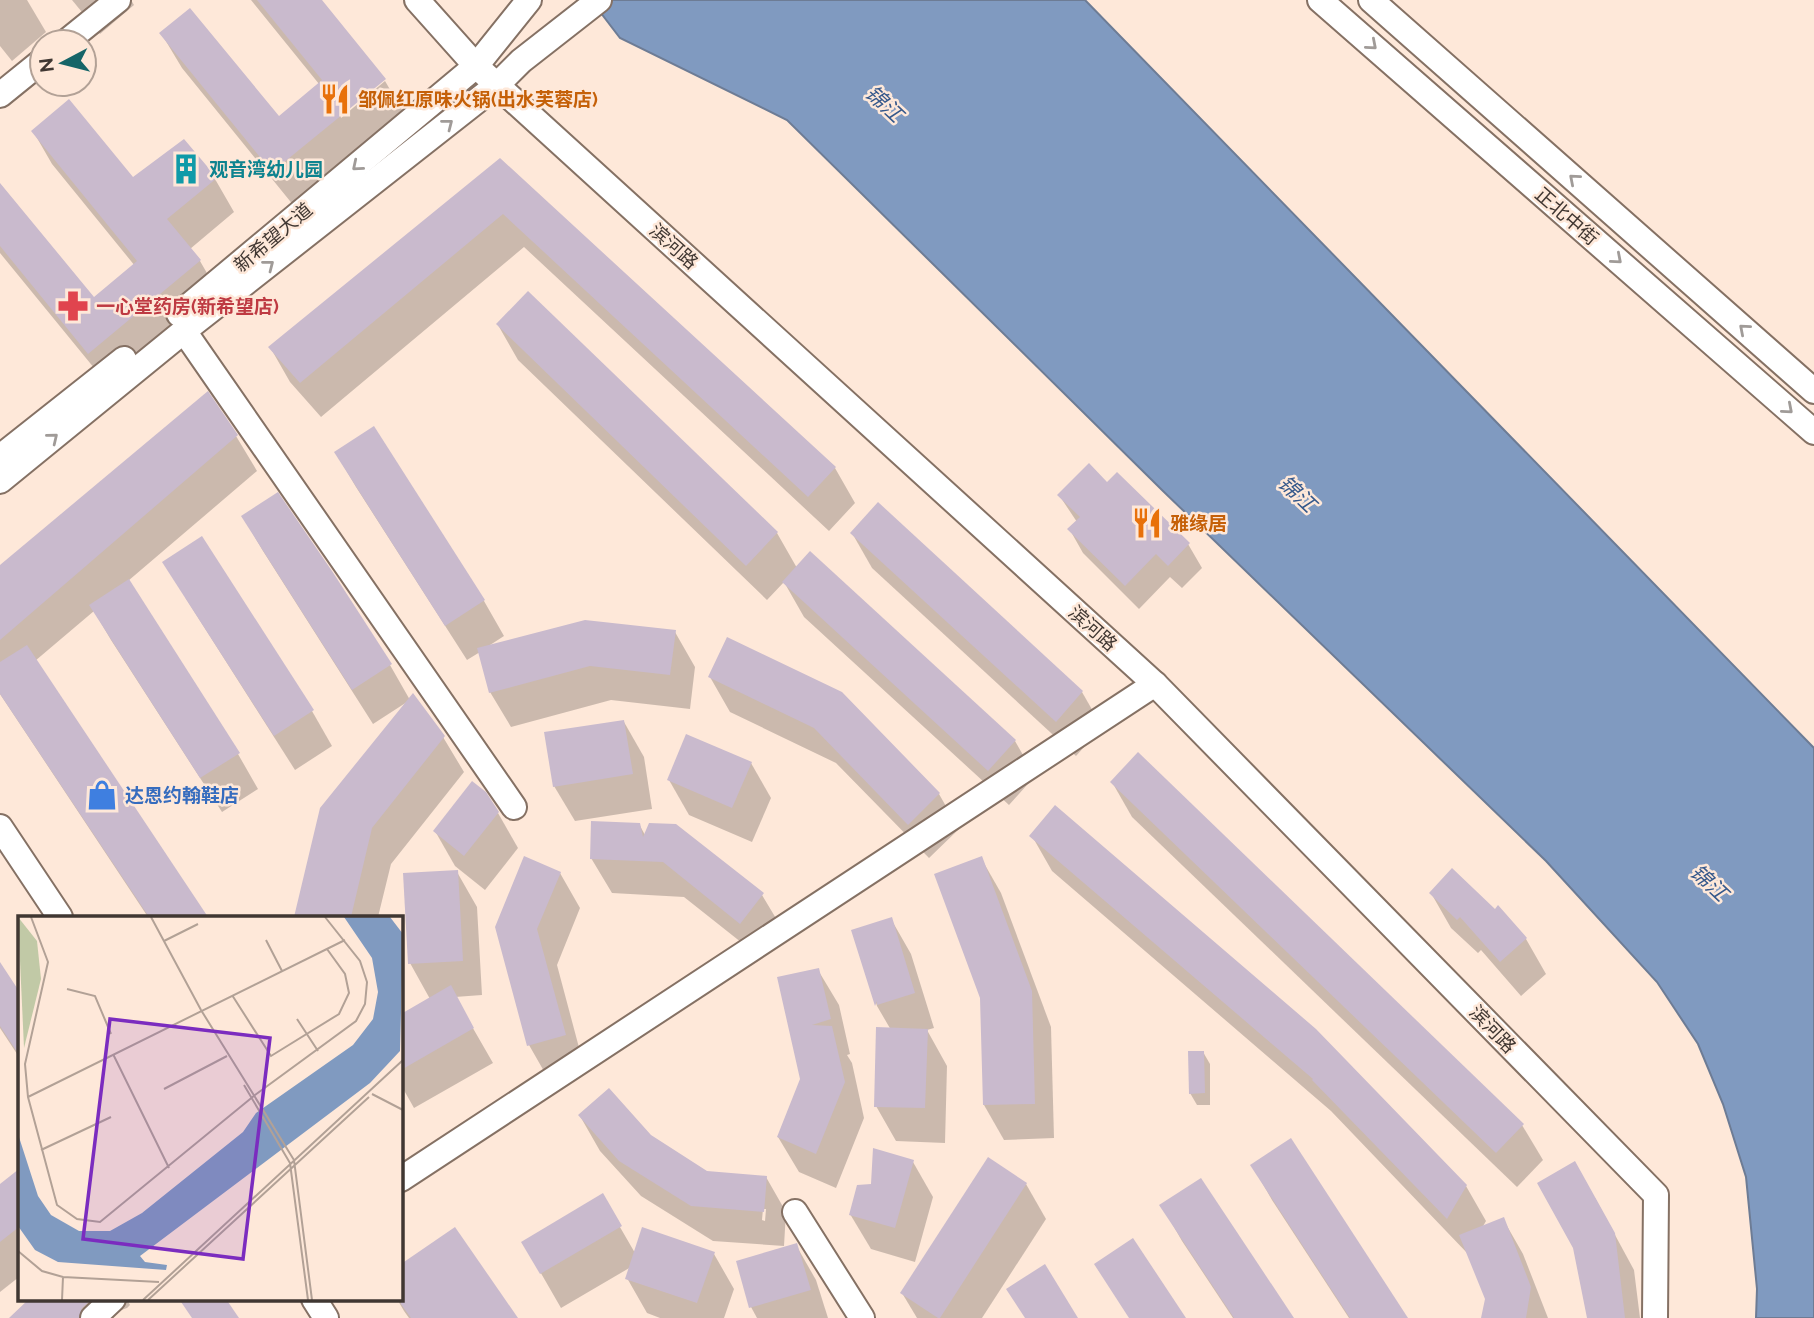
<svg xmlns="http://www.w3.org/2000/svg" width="1814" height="1318" font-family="Raleway,'Noto Sans SC',sans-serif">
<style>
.water{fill:#809ac0;stroke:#6d7c95;stroke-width:2}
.shadow{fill:#0003;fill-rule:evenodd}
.building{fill:#c9bacd}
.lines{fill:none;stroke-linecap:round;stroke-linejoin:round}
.minor-casing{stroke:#857164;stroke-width:28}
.minor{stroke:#fff;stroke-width:24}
.oneway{stroke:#a09b98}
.labels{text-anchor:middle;stroke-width:5;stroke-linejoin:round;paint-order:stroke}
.food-label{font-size:19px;font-weight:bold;fill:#c56008;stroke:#fee8d9;text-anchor:start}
.culture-label{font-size:19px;font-weight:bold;fill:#0d838f;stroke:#fee8d9;text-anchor:start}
.street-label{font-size:19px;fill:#403732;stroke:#fee8d9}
.health-label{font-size:19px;font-weight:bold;fill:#be3a42;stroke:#fee8d9;text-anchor:start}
.shop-label{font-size:19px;font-weight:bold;fill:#366cbe;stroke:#fee8d9;text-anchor:start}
.water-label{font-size:21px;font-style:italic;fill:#35588b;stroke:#fee8d9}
.inset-road{fill:none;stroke:#b2a196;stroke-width:2}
.view{fill:#7b2cbf;fill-opacity:0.15;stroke:#7b2cbf;stroke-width:3.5}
.inset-edge{fill:none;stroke:#403732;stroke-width:3.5}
</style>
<rect width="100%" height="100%" fill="#fee8d9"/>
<!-- water -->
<polygon class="water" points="591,0 1085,0 1814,748 1814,1318 1756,1318 1757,1289 1746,1177 1723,1104 1698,1044 1657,982 1546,861 1163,491 787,120 620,38"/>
<!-- shadow -->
<g class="shadow">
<polygon points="0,0 27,0 46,32 12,61 0,46"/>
<polygon points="72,0 131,0 134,5 100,34"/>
<polygon points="251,0 319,0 341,118 385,81 405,115 294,206 182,68 161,33 278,118 319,84"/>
<polygon points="33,131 133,179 215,179 234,212 190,249 200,261 219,294 108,385 0,253 0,196 93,300 135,266 52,164"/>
<polygon points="500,160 835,468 855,503 829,531 524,247 321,417 290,382 270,347"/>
<polygon points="498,325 777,533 797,568 1015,741 1035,776 1009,805 804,617 784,582 767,600 518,360"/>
<polygon points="373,429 484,601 504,636 487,647 675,632 695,667 690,709 611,700 511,727 490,692 480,652 467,660 356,487 336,453"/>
<polygon points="236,436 257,471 128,581 238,754 258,789 222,812 111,640 94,611 35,661 206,917 148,917 0,694 0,567"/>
<polygon points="1107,484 1188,544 1202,568 1182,588 1170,577 1139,609 1083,553 1070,530 1077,522 1059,495"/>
<polygon points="243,517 331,572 390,665 410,700 443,737 464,772 391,864 378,917 296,917 322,809 407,702 373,724 263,551"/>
<polygon points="852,533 1082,692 1102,727 1076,756 872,568"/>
<polygon points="185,597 312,711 332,746 295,770"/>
<polygon points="710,677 841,694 939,794 959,829 929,858 836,763 730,712"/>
<polygon points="624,722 644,757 652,809 575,821 554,786"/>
<polygon points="751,763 771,798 752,842 689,815 669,780"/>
<polygon points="1112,782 1522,1125 1543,1160 1517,1187 1132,817"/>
<polygon points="498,813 518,848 485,890 455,866 435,831"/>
<polygon points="639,824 645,835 762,895 783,930 761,958 684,897 612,893 591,858"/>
<polygon points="1032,836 1466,1186 1486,1221 1482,1228 1503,1219 1523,1254 1548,1318 1483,1318 1486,1299 1469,1255 1331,1111 1052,871"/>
<polygon points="981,858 1001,893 1051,1027 1054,1138 1004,1140 984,1105"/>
<polygon points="457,872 477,907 482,995 455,997 493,1063 414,1108 401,1085 401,1016 430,999 410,963"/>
<polygon points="560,873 580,908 557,965 585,1070 549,1080 529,1045 497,927"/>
<polygon points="1431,893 1526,939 1546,974 1521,996 1481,950 1478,953 1451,928"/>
<polygon points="891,919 911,954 934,1028 927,1030 947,1066 945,1143 896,1141 876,1106 891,1030 877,1006 854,931"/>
<polygon points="0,965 19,994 19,1057 0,1028"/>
<polygon points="818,970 839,1005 850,1054 847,1055 852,1063 864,1118 836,1188 799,1172 778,1137 802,1079"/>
<polygon points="1203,1052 1210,1064 1210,1105 1197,1105 1190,1093"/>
<path d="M580,1116L650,1136L706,1173L766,1177L786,1212L784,1246L713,1241L641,1196L600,1151ZM763,1209H766L765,1221L762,1220Z"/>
<polygon points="913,1162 933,1197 915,1262 871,1249 850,1214 873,1185"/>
<polygon points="1252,1165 1406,1318 1349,1318 1272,1200"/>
<polygon points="19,1171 19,1277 0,1292 0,1186"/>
<polygon points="1026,1184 1046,1219 982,1318 917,1318 902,1293"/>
<polygon points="602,1196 635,1253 714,1254 734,1289 724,1318 660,1318 647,1313 627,1278 631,1267 561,1308 523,1242"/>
<polygon points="1595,1198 1634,1270 1640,1318 1589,1318"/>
<polygon points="1162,1206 1292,1318 1233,1318 1182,1241"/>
<polygon points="454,1229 516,1318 409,1318 404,1311 397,1299 401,1299 401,1266"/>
<polygon points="796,1245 816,1280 828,1318 757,1318 751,1307"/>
<polygon points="31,1299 127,1299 130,1305 127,1308 116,1312 110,1318 11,1318"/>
</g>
<!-- building -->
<g class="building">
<polygon points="257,0 322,0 386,79 272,172 159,33 190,8 279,116 322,80"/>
<polygon points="69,99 133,177 184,139 217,178 167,219 201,260 88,354 0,246 0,183 94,297 137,261 31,131"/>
<polygon points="500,158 836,467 808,497 503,214 300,383 268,347"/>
<polygon points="528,291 778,532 746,566 496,324"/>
<polygon points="208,391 238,435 0,640 0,565"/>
<polygon points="374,426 485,600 445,626 334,452"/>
<polygon points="1089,463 1107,482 1117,472 1190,543 1168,566 1156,554 1125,586 1067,529 1080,517 1057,495"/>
<polygon points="278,492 332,571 392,664 352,690 241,516"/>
<polygon points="878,502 1083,691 1056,722 850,533"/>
<polygon points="202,536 314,710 274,736 162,562"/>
<polygon points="810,551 1016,740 988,771 782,582"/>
<polygon points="129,579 240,753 200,778 89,605"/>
<polygon points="585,620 676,630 670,675 590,666 489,693 477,648"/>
<polygon points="727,637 842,692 940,793 908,825 814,728 708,677"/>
<polygon points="27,645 208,917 149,917 0,694 0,662"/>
<polygon points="413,693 445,736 372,828 351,917 294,917 320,808"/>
<polygon points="624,720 633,774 553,787 544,732"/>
<polygon points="686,734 752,762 732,808 667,780"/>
<polygon points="1138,752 1524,1124 1496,1153 1110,782"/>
<polygon points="472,781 486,792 499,812 464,856 433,831"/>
<polygon points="1055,805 1316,1029 1467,1185 1447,1219 1312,1080 1313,1079 1029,836"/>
<polygon points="591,821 640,823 643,837 649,823 676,824 764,893 740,924 663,862 590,859"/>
<polygon points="524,856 561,872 537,929 566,1035 527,1046 495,927"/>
<polygon points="982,856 1032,991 1035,1104 983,1105 980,998 934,874"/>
<polygon points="1452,868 1495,909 1498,905 1527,938 1500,962 1460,917 1457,920 1429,893"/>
<polygon points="458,870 463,961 408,964 403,873"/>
<polygon points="892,917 915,993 877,1005 877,1001 875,1006 851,930"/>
<polygon points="0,962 19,991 19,1055 0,1026"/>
<polygon points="819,968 831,1019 812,1025 832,1026 845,1082 816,1154 777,1137 800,1079 777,977"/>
<polygon points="451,985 474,1028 401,1070 401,1014"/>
<polygon points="876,1027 928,1029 925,1108 874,1107"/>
<polygon points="1188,1051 1204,1051 1205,1093 1189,1094"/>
<polygon points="609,1088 651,1135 707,1171 767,1176 764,1212 691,1206 619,1161 578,1115"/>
<polygon points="1291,1138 1408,1318 1350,1318 1250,1165"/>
<polygon points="873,1148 914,1160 895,1228 849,1215 857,1185 871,1184"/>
<polygon points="988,1157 1027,1183 940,1318 938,1318 900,1293"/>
<polygon points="1575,1161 1615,1233 1625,1318 1587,1318 1573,1248 1537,1183"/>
<polygon points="19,1169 19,1227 0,1242 0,1184"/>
<polygon points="1201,1178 1294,1318 1234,1318 1159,1205"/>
<polygon points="603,1193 622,1226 540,1274 521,1242"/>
<polygon points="1504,1217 1531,1287 1526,1318 1481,1318 1485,1299 1459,1235"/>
<polygon points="455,1227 518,1318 411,1318 401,1304 401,1264"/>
<polygon points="642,1227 715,1252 697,1303 625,1279"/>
<polygon points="1133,1238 1186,1318 1129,1318 1094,1264"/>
<polygon points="797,1243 811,1290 749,1308 736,1261"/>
<polygon points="1045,1264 1078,1318 1025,1318 1006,1289"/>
<polygon points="29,1299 92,1299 82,1308 79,1318 9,1318"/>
<polygon points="179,1299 226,1299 239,1318 192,1318"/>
</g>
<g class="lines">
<!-- minor casing -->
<g class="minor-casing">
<g id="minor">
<polyline points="417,0 476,66 1155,684 1656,1195 1655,1318"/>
<polyline points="1320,0 1814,432"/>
<polyline points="1371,0 1814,391"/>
<polyline points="66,42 118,0"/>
<polyline points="0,95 42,61"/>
<polyline points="179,314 476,66 529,0"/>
<polyline points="184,331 514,807"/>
<polyline points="0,457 124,359"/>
<polyline points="0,481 184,331 497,85 521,61 599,0"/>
<polyline points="0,827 60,917"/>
<polyline points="401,1179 1155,684"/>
<polyline points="795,1212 862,1318"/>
<polyline points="314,1299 326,1318"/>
<polyline points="93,1318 113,1299"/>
</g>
</g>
<!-- minor -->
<use href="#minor" class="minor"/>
</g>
<!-- one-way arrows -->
<defs><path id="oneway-chevron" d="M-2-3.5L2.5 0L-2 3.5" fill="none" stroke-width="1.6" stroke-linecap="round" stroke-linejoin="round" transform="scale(1.75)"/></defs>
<g class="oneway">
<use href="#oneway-chevron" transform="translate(1372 45) rotate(41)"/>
<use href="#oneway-chevron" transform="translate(448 124) rotate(-38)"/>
<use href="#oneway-chevron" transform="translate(357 166) rotate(140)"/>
<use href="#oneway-chevron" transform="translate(1574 179) rotate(-139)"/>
<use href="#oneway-chevron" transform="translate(1617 259) rotate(41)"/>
<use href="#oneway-chevron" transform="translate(269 265) rotate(-38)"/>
<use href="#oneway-chevron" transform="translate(1744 329) rotate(-139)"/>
<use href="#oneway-chevron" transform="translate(1788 409) rotate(41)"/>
<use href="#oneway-chevron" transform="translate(53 438) rotate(-39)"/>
</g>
<!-- icons -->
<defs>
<g id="restaurant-bare" transform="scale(2.415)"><path d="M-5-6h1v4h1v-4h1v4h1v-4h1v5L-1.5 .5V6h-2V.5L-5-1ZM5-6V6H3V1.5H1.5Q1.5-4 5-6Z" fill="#e8710a" stroke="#fee8d9" stroke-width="2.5" paint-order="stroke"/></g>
<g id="building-bare" transform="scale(2.415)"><path d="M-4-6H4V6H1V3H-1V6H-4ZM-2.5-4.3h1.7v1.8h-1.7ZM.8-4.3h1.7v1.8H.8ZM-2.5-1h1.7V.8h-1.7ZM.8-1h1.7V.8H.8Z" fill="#0f9aa8" stroke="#fee8d9" stroke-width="2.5" paint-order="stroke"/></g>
<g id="pharmacy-bare" transform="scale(2.415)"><path d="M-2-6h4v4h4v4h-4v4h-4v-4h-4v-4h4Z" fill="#e0444e" stroke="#fee8d9" stroke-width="2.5" paint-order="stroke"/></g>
<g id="shop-bare" transform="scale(2.415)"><path d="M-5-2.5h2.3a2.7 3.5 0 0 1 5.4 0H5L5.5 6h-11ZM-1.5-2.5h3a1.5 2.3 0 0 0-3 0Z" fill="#3f7fe0" stroke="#fee8d9" stroke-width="2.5" paint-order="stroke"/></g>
</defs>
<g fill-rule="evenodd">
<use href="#restaurant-bare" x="335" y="99"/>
<use href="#building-bare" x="186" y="169"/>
<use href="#pharmacy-bare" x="73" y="306"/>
<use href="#restaurant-bare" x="1147" y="523"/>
<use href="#shop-bare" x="102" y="795"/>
</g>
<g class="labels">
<!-- food labels -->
<g class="food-label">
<text x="358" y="106">邹佩红原味火锅(出水芙蓉店)</text>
<text x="1170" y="530">雅缘居</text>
</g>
<!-- culture labels -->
<g class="culture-label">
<text x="209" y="176">观音湾幼儿园</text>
</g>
<!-- street labels -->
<g class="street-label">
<text transform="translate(1567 216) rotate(41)" y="7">正北中街</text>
<text transform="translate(273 237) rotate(-40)" y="7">新希望大道</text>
<text transform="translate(674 246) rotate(42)" y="7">滨河路</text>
<text transform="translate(1093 628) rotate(42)" y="7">滨河路</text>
<text transform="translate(1493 1029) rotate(46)" y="7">滨河路</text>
</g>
<!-- health labels -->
<g class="health-label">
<text x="96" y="313">一心堂药房(新希望店)</text>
</g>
<!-- shop labels -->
<g class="shop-label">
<text x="125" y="802">达恩约翰鞋店</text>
</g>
<!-- water labels -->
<g class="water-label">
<text transform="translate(884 104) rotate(43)" y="7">锦江</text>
<text transform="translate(1297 494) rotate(43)" y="7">锦江</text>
<text transform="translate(1709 883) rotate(43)" y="7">锦江</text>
</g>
</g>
<!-- overview -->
<g transform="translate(18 916)">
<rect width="385" height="385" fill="#fee8d9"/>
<path d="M0,1L19,25L23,63L6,132Z" fill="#c1c9a6"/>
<path d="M326,1H372L385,18L382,135L352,167L122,340L127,346L149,349L148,354L40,346L17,334L0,310V218L20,280L33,299L61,315H92L124,297L225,216L238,197L335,129L355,103L360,76L354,42Z" fill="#809ac0"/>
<path class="inset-road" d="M13,1L30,46L7,148L10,181L39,289L59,303L82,306L237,179L338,105L347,88L349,66L342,45L307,1M133,1L183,94L276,244L294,384M248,24L264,55M146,25L180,8M49,73L77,80L93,118M214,79L253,140L321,98L331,77L327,58L309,33M279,103L300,135M95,138L151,252M226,169L272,247L290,384M146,173L209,140M354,178L385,194M10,181L327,24M23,234L93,201M0,335L24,355L45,361L141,366M44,384L45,361M125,384L385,144M130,384L351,181"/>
<path class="view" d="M92,103L252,122L225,343L65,323Z"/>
<rect width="385" height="385" class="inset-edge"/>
</g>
<!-- north arrow -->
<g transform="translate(63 63) rotate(263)"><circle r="33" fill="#fee8d9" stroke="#b2a196" stroke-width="2"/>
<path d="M0-5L12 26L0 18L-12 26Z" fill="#166568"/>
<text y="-10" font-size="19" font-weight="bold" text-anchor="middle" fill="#403732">N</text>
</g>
</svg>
